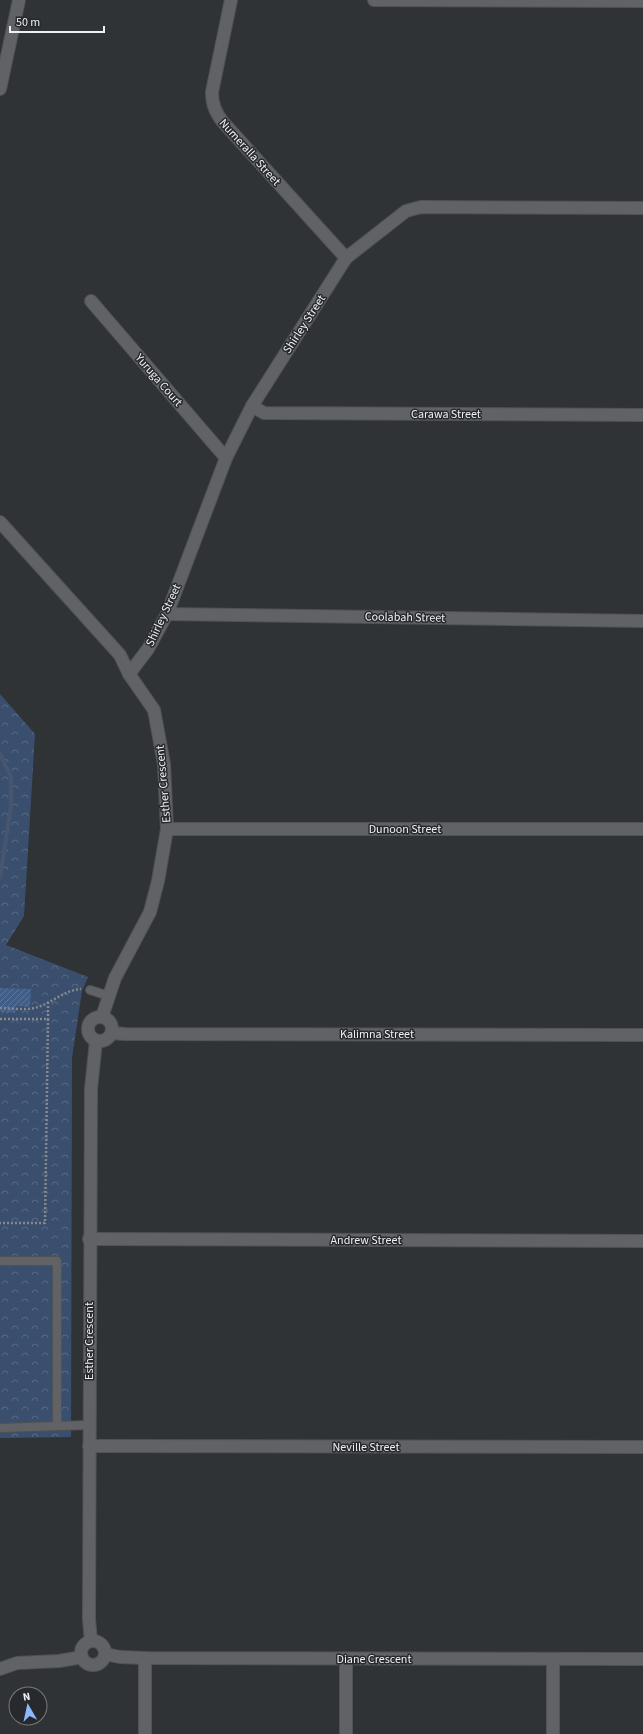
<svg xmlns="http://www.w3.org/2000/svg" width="643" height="1734" font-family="'Source Sans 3',sans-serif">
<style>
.park{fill:url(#park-crowns)}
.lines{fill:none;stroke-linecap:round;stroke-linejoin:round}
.stream{stroke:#475670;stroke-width:4}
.building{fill:url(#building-hatch)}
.lane-casing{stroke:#505254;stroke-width:10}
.street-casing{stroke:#505254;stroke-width:14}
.path{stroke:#87898c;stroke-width:2.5;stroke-dasharray:2 2;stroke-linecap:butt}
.lane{stroke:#606266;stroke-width:8}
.street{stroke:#606266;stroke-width:12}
.labels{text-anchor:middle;stroke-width:3;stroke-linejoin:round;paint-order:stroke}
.street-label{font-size:12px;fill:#eef0f2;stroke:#27292c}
</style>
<defs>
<pattern id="park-crowns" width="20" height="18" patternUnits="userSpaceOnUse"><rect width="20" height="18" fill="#3a4f6e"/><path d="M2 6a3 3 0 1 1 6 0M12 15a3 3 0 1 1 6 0" fill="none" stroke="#576983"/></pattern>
<pattern id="building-hatch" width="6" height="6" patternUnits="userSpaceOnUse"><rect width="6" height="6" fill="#415e89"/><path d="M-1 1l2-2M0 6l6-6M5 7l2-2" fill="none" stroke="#5d759a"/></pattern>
</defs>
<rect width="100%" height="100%" fill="#303336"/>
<!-- park -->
<polygon class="park" points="0,694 35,734 24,916 6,945 88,977 82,991 72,1058 71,1437 0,1438"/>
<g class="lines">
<!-- stream -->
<polyline class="stream" points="0,754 11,777 11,806 0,877"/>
</g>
<!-- building -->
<polygon class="building" points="0,988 31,989 30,1007 16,1006 15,1013 0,1012"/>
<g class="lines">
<!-- lane casing -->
<g class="lane-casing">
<g id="lane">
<polyline points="90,990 109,996"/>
<polyline points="0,1261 57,1261 57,1426 89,1425"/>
<polyline points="0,1428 57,1426"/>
</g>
</g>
<!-- street casing -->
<g class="street-casing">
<g id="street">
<path d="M231,0L212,92C212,104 215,111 222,121L346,258"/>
<polyline points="374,0 643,1"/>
<polyline points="0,89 19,0"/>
<polyline points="91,301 226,458"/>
<polyline points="252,406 264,413 643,415"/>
<polyline points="0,522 120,655 129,674 154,710 164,764 167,829 158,881 150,912 115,978 102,1017"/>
<polyline points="167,614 643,621"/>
<polyline points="129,674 148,649 167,614 226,458 252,406 346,258 406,211 421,207 643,208"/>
<polyline points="167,829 643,829"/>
<circle cx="100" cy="1029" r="12"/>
<polyline points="112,1033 125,1034 643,1035"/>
<polyline points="89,1239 643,1241"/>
<polyline points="89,1446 643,1447"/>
<polyline points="91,1641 89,1619 91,1089 96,1041"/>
<circle cx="93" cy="1653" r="12"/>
<polyline points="105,1654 120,1657 145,1658 643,1659"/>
<polyline points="346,1659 346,1734"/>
<polyline points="553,1659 553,1734"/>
<polyline points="0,1669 17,1663 59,1661 82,1657"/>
<polyline points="145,1734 145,1658"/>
</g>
</g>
<!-- path -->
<g class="path">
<polyline points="48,1002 48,1019"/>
<path d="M0,1008C12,1008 26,1011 38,1007C53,1002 65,990 81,989"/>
<polyline points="0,1019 48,1019 45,1223 0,1223"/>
</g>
<!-- lane -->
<use href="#lane" class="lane"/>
<!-- street -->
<use href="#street" class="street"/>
</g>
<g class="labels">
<!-- street labels -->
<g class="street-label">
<text transform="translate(250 152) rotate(48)" y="4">Numeralla Street</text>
<text transform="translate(304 324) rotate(-57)" y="4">Shirley Street</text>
<text transform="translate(159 380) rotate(49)" y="4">Yuruga Court</text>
<text x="446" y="418">Carawa Street</text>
<text transform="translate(163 615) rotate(-65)" y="4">Shirley Street</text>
<text transform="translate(405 617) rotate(1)" y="4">Coolabah Street</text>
<text transform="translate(163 784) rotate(-95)" y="4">Esther Crescent</text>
<text x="405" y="833">Dunoon Street</text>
<text x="377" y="1038">Kalimna Street</text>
<text x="366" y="1244">Andrew Street</text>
<text transform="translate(89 1341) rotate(-90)" y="4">Esther Crescent</text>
<text x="366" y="1451">Neville Street</text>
<text x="374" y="1663">Diane Crescent</text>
</g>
</g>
<!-- north arrow -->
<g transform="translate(28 1706) rotate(351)"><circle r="19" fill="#27292c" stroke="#77797b"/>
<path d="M0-3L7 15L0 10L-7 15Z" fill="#8bb9fc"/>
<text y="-6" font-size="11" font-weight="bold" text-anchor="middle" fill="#eef0f2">N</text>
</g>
<!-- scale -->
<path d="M10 26v6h94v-6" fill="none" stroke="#eef0f2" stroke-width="2"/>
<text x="16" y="26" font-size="12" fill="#eef0f2" stroke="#27292c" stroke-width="3" paint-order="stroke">50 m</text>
</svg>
